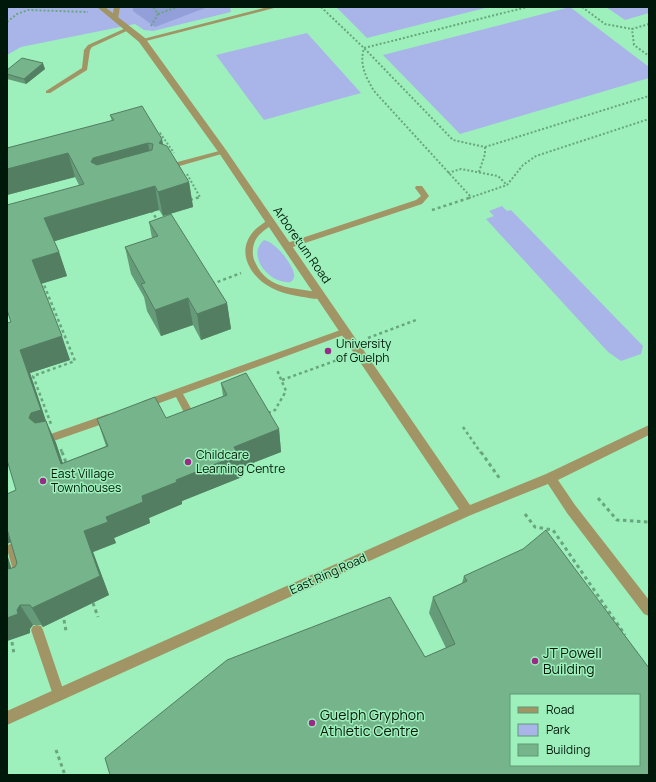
<svg xmlns="http://www.w3.org/2000/svg" width="656" height="782" font-family="Manrope,sans-serif">
<style>
.green{fill:#a9b5e9}
.forest{fill:#939fd9}
.lines{fill:none;stroke-linecap:round;stroke-linejoin:round}
.path-far2{stroke:#68a67e;stroke-width:2;stroke-dasharray:2 2;stroke-linecap:butt}
.path-far1{stroke:#68a67e;stroke-width:2.5;stroke-dasharray:3 3;stroke-linecap:butt}
.path{stroke:#68a67e;stroke-width:3;stroke-dasharray:3.5 3.5;stroke-linecap:butt}
.service{fill:#a19566;fill-rule:evenodd}
.minor{fill:#a19566;fill-rule:evenodd}
.wall{fill:#659b78}
.shaded-wall{fill:#537e62}
.building{fill:#76b48c;stroke:#537e62;fill-rule:evenodd}
.poi-dot{fill:#9a2988;stroke:#9df0bb;stroke-width:1.5}
.labels{text-anchor:middle;stroke-width:3;stroke-linejoin:round;paint-order:stroke}
.street-label{font-size:12px;fill:#001809;stroke:#9df0bb}
.poi-label{font-size:12px;fill:#001809;stroke:#9df0bb;text-anchor:start}
.near-poi-label{font-size:14px;fill:#001809;stroke:#9df0bb;text-anchor:start}
</style>
<rect width="100%" height="100%" fill="#9df0bb"/>
<!-- green -->
<g class="green">
<polygon points="7,7 230,7 231,12 153,31 144,30 135,24 21,47 7,55"/>
<polygon points="336,7 489,7 367,38"/>
<polygon points="570,7 649,67 649,78 460,134 383,55"/>
<polygon points="606,7 649,7 649,13 625,20"/>
<polygon points="307,33 361,93 264,120 216,55"/>
<polygon points="502,206 507,211 511,210 643,346 641,354 621,361 608,352 486,219 494,216 489,211"/>
<path d="M264,240C275,242 292,263 294,274C295,277 293,280 291,282C271,285 245,256 264,240Z"/>
</g>
<!-- forest -->
<polygon class="forest" points="133,7 208,7 155,27 133,11"/>
<g class="lines">
<!-- path-far2 -->
<g class="path-far2">
<polyline points="321,7 364,48 453,140 485,147 649,96"/>
<polyline points="582,7 605,24 632,29"/>
<polyline points="158,14 177,7"/>
<polyline points="7,22 17,14 28,10 88,12"/>
<polyline points="649,24 632,29 634,45 649,56"/>
<polyline points="151,26 158,14 153,7"/>
<polyline points="156,134 160,133 174,153"/>
<polyline points="479,172 485,154 485,147"/>
<polyline points="448,173 461,169 498,176 507,185"/>
<polyline points="187,174 200,197 198,198"/>
<path d="M470,196L374,91C366,77 359,65 364,48L527,7"/>
<polyline points="469,198 507,185 523,165 536,156 649,119"/>
</g>
<!-- path-far1 -->
<g class="path-far1">
<polyline points="190,200 200,197"/>
<polyline points="151,210 156,218"/>
<polyline points="432,210 472,197"/>
<polyline points="42,280 75,361 33,376 51,424"/>
<polyline points="212,284 241,273"/>
<polyline points="368,338 416,320"/>
<polyline points="282,380 343,358"/>
<polyline points="268,413 275,410 286,391 277,370"/>
<polyline points="463,427 481,453"/>
<polyline points="61,449 62,453"/>
</g>
<!-- path -->
<g class="path">
<polyline points="62,452 67,465"/>
<polyline points="481,452 500,479"/>
<polyline points="598,498 617,520 649,522"/>
<polyline points="525,514 535,527 553,530 625,635"/>
<polyline points="93,603 98,617"/>
<polyline points="64,620 66,631"/>
<polyline points="12,642 14,654"/>
<polyline points="56,750 65,775"/>
</g>
<!-- service -->
<g class="service">
<polygon points="114,7 120,7 118,19 115,21 112,19"/>
<polygon points="268,7 278,7 142,42 139,40"/>
<polygon points="126,28 131,29 92,47 90,50 87,70 50,93 46,93 46,91 82,68 84,50 88,45"/>
<polygon points="223,150 226,152 225,153 169,169 165,167 166,165"/>
<polygon points="416,186 422,186 429,196 422,204 287,249 283,246 284,244 416,200 421,196 415,188"/>
<path d="M267,220H273L274,222C268,229 259,232 255,241C252,248 252,256 255,262C269,293 298,286 324,294L325,296L324,298C318,300 309,298 303,297C292,295 280,293 270,287C250,276 236,252 253,232C257,227 263,224 267,220Z"/>
<polygon points="346,328 350,331 349,333 183,394 198,421 196,424 190,424 176,397 146,408 143,407 141,404 143,401"/>
<polygon points="108,414 111,415 113,418 111,421 45,444 42,443 40,440 42,437"/>
<polygon points="12,543 16,545 17,548 24,574 23,577 19,579 15,577 14,574 7,549 8,545"/>
<polygon points="37,625 41,626 43,630 65,695 63,699 59,701 55,699 53,695 31,630 33,626"/>
</g>
<!-- minor -->
<polygon class="minor" points="97,7 105,7 145,38 226,150 470,505 546,474 649,425 649,435 558,480 575,505 649,600 649,616 644,614 567,513 548,484 471,515 7,725 7,711 459,509 219,153 139,42"/>
</g>
<!-- wall -->
<g class="wall">
<polygon points="45,69 26,84 7,79 7,70"/>
<polygon points="110,115 163,145 189,182 193,207 163,216 159,210 54,241 59,252 67,276 41,283 70,360 30,373 46,421 56,443 63,463 106,446 97,419 166,418 223,396 221,383 279,429 281,452 240,468 242,477 182,501 182,504 149,518 150,523 114,538 116,543 93,552 109,595 43,627 41,625 33,625 30,629 30,633 7,641 7,554 11,569 15,567 17,563 11,542 7,544 7,494 16,490 11,322 79,185 75,177 7,195 7,148 112,121"/>
<polygon points="149,222 227,303 231,329 201,340 193,325 161,336 147,311 144,297 131,274 125,247 152,238"/>
<polygon points="464,576 638,652 110,775 425,657 446,648 429,613 433,597 462,583"/>
</g>
<!-- shaded-wall -->
<g class="shaded-wall">
<polygon points="43,63 45,69 26,84 24,79"/>
<polygon points="162,139 167,163 159,143"/>
<polygon points="148,143 153,168 100,183 91,162 93,158"/>
<polygon points="68,153 75,177 7,195 7,169"/>
<polygon points="189,182 193,207 163,216 158,192"/>
<polygon points="155,186 159,210 52,242 44,218"/>
<polygon points="59,252 67,276 41,284 32,260"/>
<polygon points="188,298 193,325 161,336 155,310"/>
<polygon points="227,303 231,329 201,340 197,314"/>
<polygon points="62,336 70,360 30,373 46,421 56,443 70,486 41,436 29,418 20,350"/>
<polygon points="279,429 281,452 240,468 242,477 182,501 182,504 149,518 150,523 114,538 116,543 93,552 109,595 43,627 32,608 84,531 106,517 142,496 176,480 234,447"/>
<polygon points="7,534 11,542 7,544"/>
<polygon points="7,554 17,586 7,571"/>
<polygon points="20,605 33,625 30,629 30,633 7,641 7,618 17,610"/>
</g>
<!-- building -->
<g class="building">
<polygon points="22,58 43,63 24,79 7,74 7,70"/>
<path d="M142,106L162,139L159,143L167,146L189,182L158,192L155,186L44,218L59,252L32,260L62,336L20,350L41,410L31,413L29,418L35,423L46,421L61,464L108,446L97,419L155,397L166,418L227,395L221,383L246,373L279,429L234,447L238,455L176,480L177,482L142,496L143,502L106,517L108,522L84,531L100,576L32,608L30,605H20L17,610L18,614L7,618V568L9,569L15,567L17,563L7,529V494L16,490L7,460V323L11,322L7,310V205L84,184L68,153L7,169V148L114,120L110,115ZM148,143L153,144L152,150L97,165L91,162L93,158Z"/>
<polygon points="171,214 227,303 197,314 188,298 155,310 141,284 145,283 125,247 158,236 149,222"/>
<path d="M546,530L649,668V775H110L105,758L227,660L390,597L425,657L455,644L433,597L467,581L464,576L523,549ZM511,695H639V765H511Z"/>
</g>
<!-- markers -->
<g class="poi-dot">
<circle cx="328" cy="351" r="4"/>
<circle cx="188" cy="462" r="4"/>
<circle cx="43" cy="481" r="4"/>
<circle cx="535" cy="661" r="4"/>
<circle cx="312" cy="723" r="4"/>
</g>
<g class="labels">
<!-- street labels -->
<g class="street-label">
<text transform="translate(302 245) rotate(55)" y="4">Arboretum Road</text>
<text transform="translate(328 574) rotate(-24)" y="4">East Ring Road</text>
</g>
<!-- poi labels -->
<g class="poi-label">
<text x="336" y="348">University<tspan x="336" dy="14">of Guelph</tspan></text>
<text x="196" y="459">Childcare<tspan x="196" dy="14">Learning Centre</tspan></text>
<text x="51" y="478">East Village<tspan x="51" dy="14">Townhouses</tspan></text>
</g>
<!-- near-poi labels -->
<g class="near-poi-label">
<text x="543" y="658">JT Powell<tspan x="543" dy="16">Building</tspan></text>
<text x="320" y="720">Guelph Gryphon<tspan x="320" dy="16">Athletic Centre</tspan></text>
</g>
</g>
<!-- border -->
<rect width="656" height="782" fill="none" stroke="#001809" stroke-width="16"/>
<!-- legend -->
<rect x="510" y="694" width="130" height="72" fill="#9df0bb" stroke="#5e9a74"/>
<rect x="518" y="707" width="20" height="6" fill="#a19566" stroke="#5e9a74"/>
<text x="546" y="714" font-size="12" fill="#001809">Road</text>
<rect x="518" y="724" width="20" height="12" fill="#a9b5e9" stroke="#5e9a74"/>
<text x="546" y="734" font-size="12" fill="#001809">Park</text>
<rect x="518" y="744" width="20" height="12" fill="#76b48c" stroke="#5e9a74"/>
<text x="546" y="754" font-size="12" fill="#001809">Building</text>
</svg>
